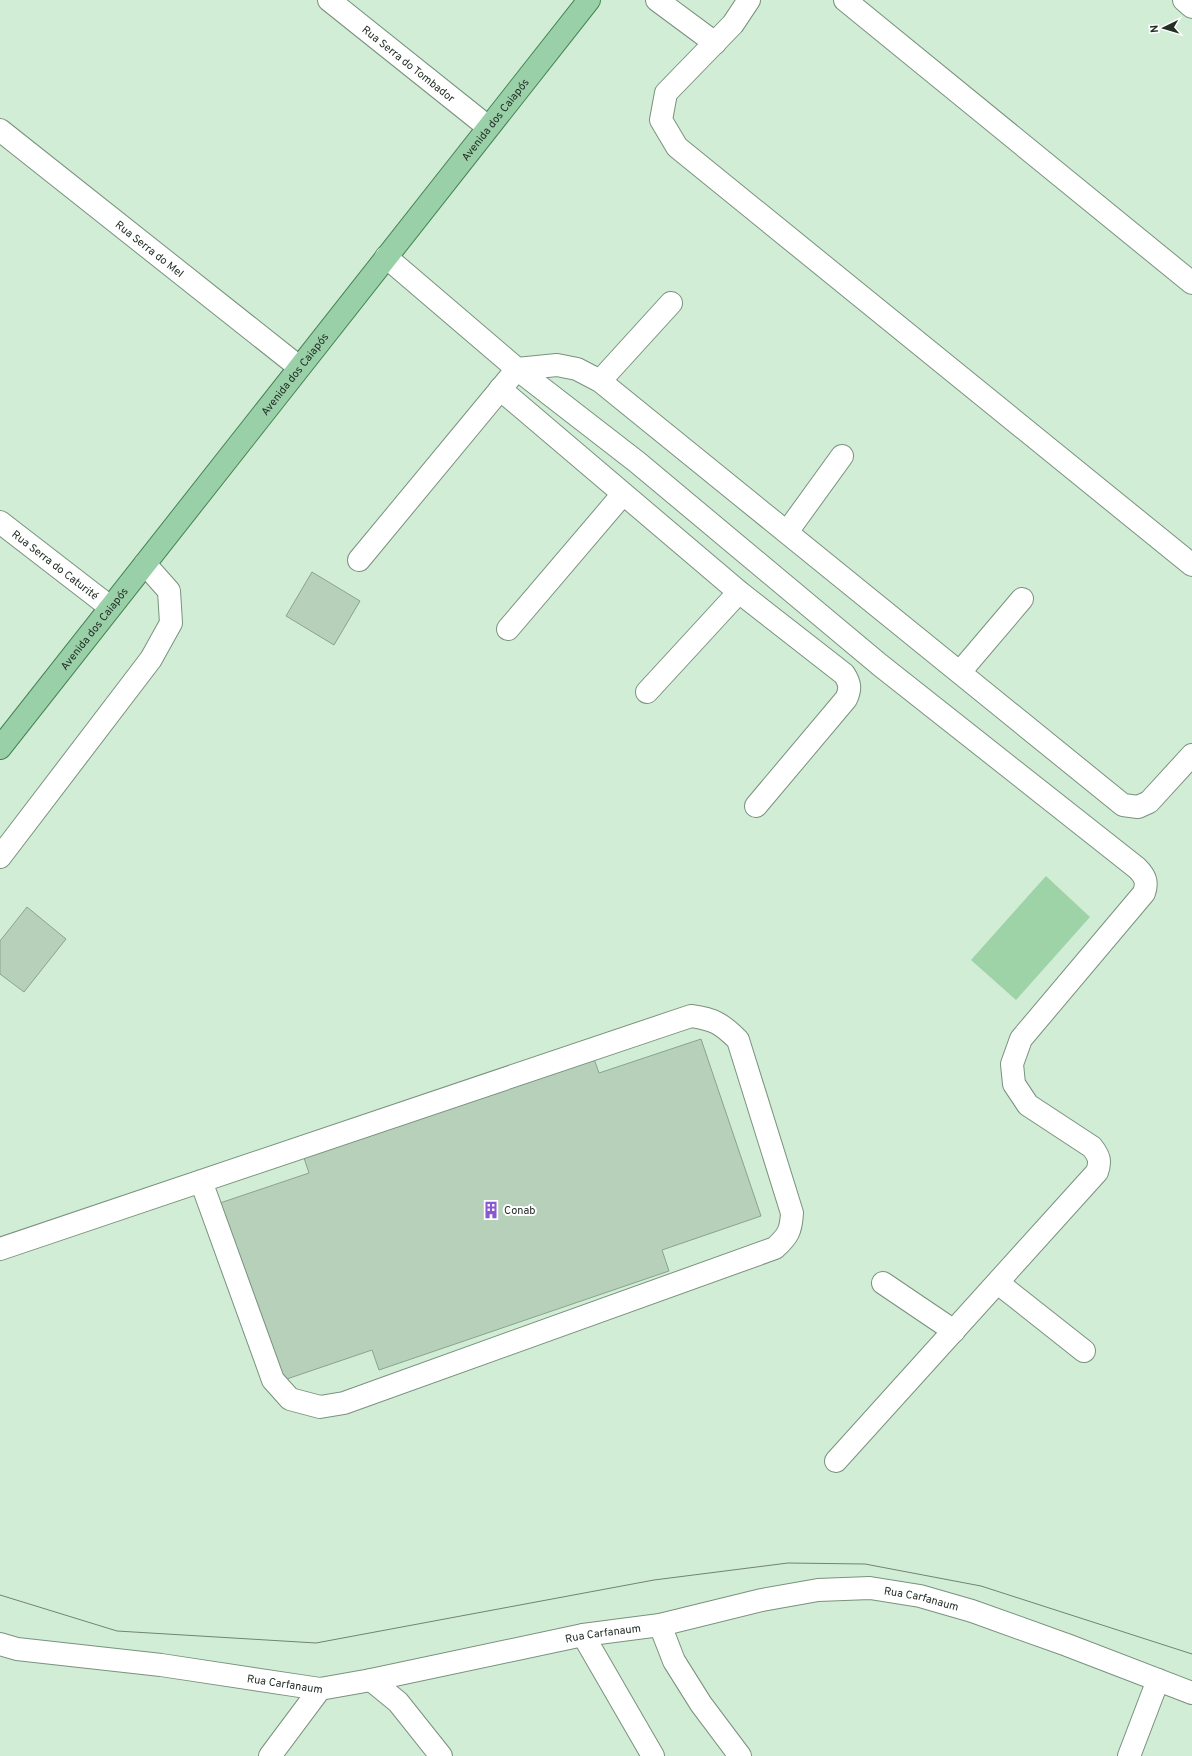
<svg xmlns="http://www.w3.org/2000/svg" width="1192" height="1756" font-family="Overpass,sans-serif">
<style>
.green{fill:#9ed2a7}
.building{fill:#b6d0ba;stroke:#8aa38e}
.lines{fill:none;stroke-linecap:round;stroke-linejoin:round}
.minor-casing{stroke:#79927d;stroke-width:24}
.major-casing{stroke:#458355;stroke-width:24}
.minor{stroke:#fff;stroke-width:22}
.major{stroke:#9ad0a8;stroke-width:22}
.tram{stroke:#718374;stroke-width:1}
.labels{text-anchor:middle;stroke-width:4;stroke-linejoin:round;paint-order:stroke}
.street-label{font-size:11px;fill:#242e26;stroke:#fff}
.poi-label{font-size:11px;fill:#242e26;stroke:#fff;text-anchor:start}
</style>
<rect width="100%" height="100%" fill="#d2edd6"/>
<!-- green -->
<polygon class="green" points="1046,876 1090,917 1016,1000 971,960"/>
<!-- building -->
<g class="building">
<polygon points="312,572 360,601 334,645 286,616"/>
<polygon points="27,907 66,939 24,992 0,974 0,941"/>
<polygon points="701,1039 761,1216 662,1250 669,1271 379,1370 372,1350 281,1381 220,1203 309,1173 303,1155 593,1056 599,1073"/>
</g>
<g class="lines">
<!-- minor casing -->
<g class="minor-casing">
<g id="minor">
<path id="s1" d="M329,0L488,127"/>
<polyline points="657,0 715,43"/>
<polyline points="749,0 733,24 666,93 661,120 677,147 1192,565"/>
<polyline points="845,0 1192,283"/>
<polyline points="1184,0 1192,7"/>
<path id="s2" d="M0,130L299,367"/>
<path d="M386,257L517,369L637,462L880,665L1137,868C1145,876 1148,882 1144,893L1021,1039L1012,1064L1014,1084L1028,1105L1092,1147C1099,1156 1101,1161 1097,1172L836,1461"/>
<polyline points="600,381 671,303"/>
<path d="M500,389L739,592L844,674C850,683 851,689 846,699L756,806"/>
<path id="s3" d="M0,522L110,607"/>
<polyline points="787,532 842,456"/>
<polyline points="359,560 517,369 557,365 577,369 600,381 1123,805 1138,807 1149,802 1192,755"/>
<polyline points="508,629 623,494"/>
<polyline points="960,672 1022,599"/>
<polyline points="647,692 739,592"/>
<polyline points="0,857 151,659 171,623 169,591 145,564"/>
<path d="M0,1249L691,1016C714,1019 722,1024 738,1040L792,1213C791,1231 788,1236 775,1248L344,1403L320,1407L290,1399L273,1380L201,1181"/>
<polyline points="883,1283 954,1331"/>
<polyline points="998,1283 1084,1351"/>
<polyline points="660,1625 674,1661 701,1704 740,1756"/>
<polyline points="583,1635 653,1756"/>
<path id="s4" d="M0,1644L17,1649L161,1665L320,1689L371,1680L583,1635L660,1625L762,1600L818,1590L870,1588L920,1596L972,1611L1067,1645L1192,1693"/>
<polyline points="371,1680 398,1702 441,1756"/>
<polyline points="270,1756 320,1689"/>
<polyline points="1129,1756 1158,1680"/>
</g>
</g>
<!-- major casing -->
<g class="major-casing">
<g id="major">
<path id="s5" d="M0,748L589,0"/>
</g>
</g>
<!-- minor -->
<use href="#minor" class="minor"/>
<!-- major -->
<use href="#major" class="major"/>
<!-- tram -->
<polyline class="tram" points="0,1595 117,1631 316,1643 654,1580 788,1563 865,1564 981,1586 1192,1654"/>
</g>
<!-- icons -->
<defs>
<g id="building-bare" transform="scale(1.38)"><path d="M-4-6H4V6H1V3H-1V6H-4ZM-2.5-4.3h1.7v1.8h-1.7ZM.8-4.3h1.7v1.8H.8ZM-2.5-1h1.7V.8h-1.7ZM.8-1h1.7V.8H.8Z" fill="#8a58d0" stroke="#fff" stroke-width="2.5" paint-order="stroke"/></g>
</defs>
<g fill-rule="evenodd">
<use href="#building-bare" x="491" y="1210"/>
</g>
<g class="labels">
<!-- street labels -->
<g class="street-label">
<text dy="4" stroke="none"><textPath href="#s1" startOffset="102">Rua Serra do Tombador</textPath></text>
<text dy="4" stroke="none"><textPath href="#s5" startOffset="800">Avenida dos Caiapós</textPath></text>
<text dy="4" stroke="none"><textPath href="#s2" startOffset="191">Rua Serra do Mel</textPath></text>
<text dy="4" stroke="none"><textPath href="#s5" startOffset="476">Avenida dos Caiapós</textPath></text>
<text dy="4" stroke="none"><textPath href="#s3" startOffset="70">Rua Serra do Caturité</textPath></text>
<text dy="4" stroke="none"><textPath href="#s5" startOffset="152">Avenida dos Caiapós</textPath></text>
<text dy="4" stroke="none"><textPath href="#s4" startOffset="936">Rua Carfanaum</textPath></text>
<text dy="4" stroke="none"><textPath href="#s4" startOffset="612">Rua Carfanaum</textPath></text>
<text dy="4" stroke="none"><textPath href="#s4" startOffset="288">Rua Carfanaum</textPath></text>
</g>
<!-- poi labels -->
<g class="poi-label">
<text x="504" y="1214">Conab</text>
</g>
</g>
<!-- north arrow -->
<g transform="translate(1164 28) rotate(265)" stroke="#ffffff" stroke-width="3" paint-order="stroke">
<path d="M0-3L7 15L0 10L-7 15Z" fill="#242e26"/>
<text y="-6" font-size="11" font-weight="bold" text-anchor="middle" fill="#242e26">N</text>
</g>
</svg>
